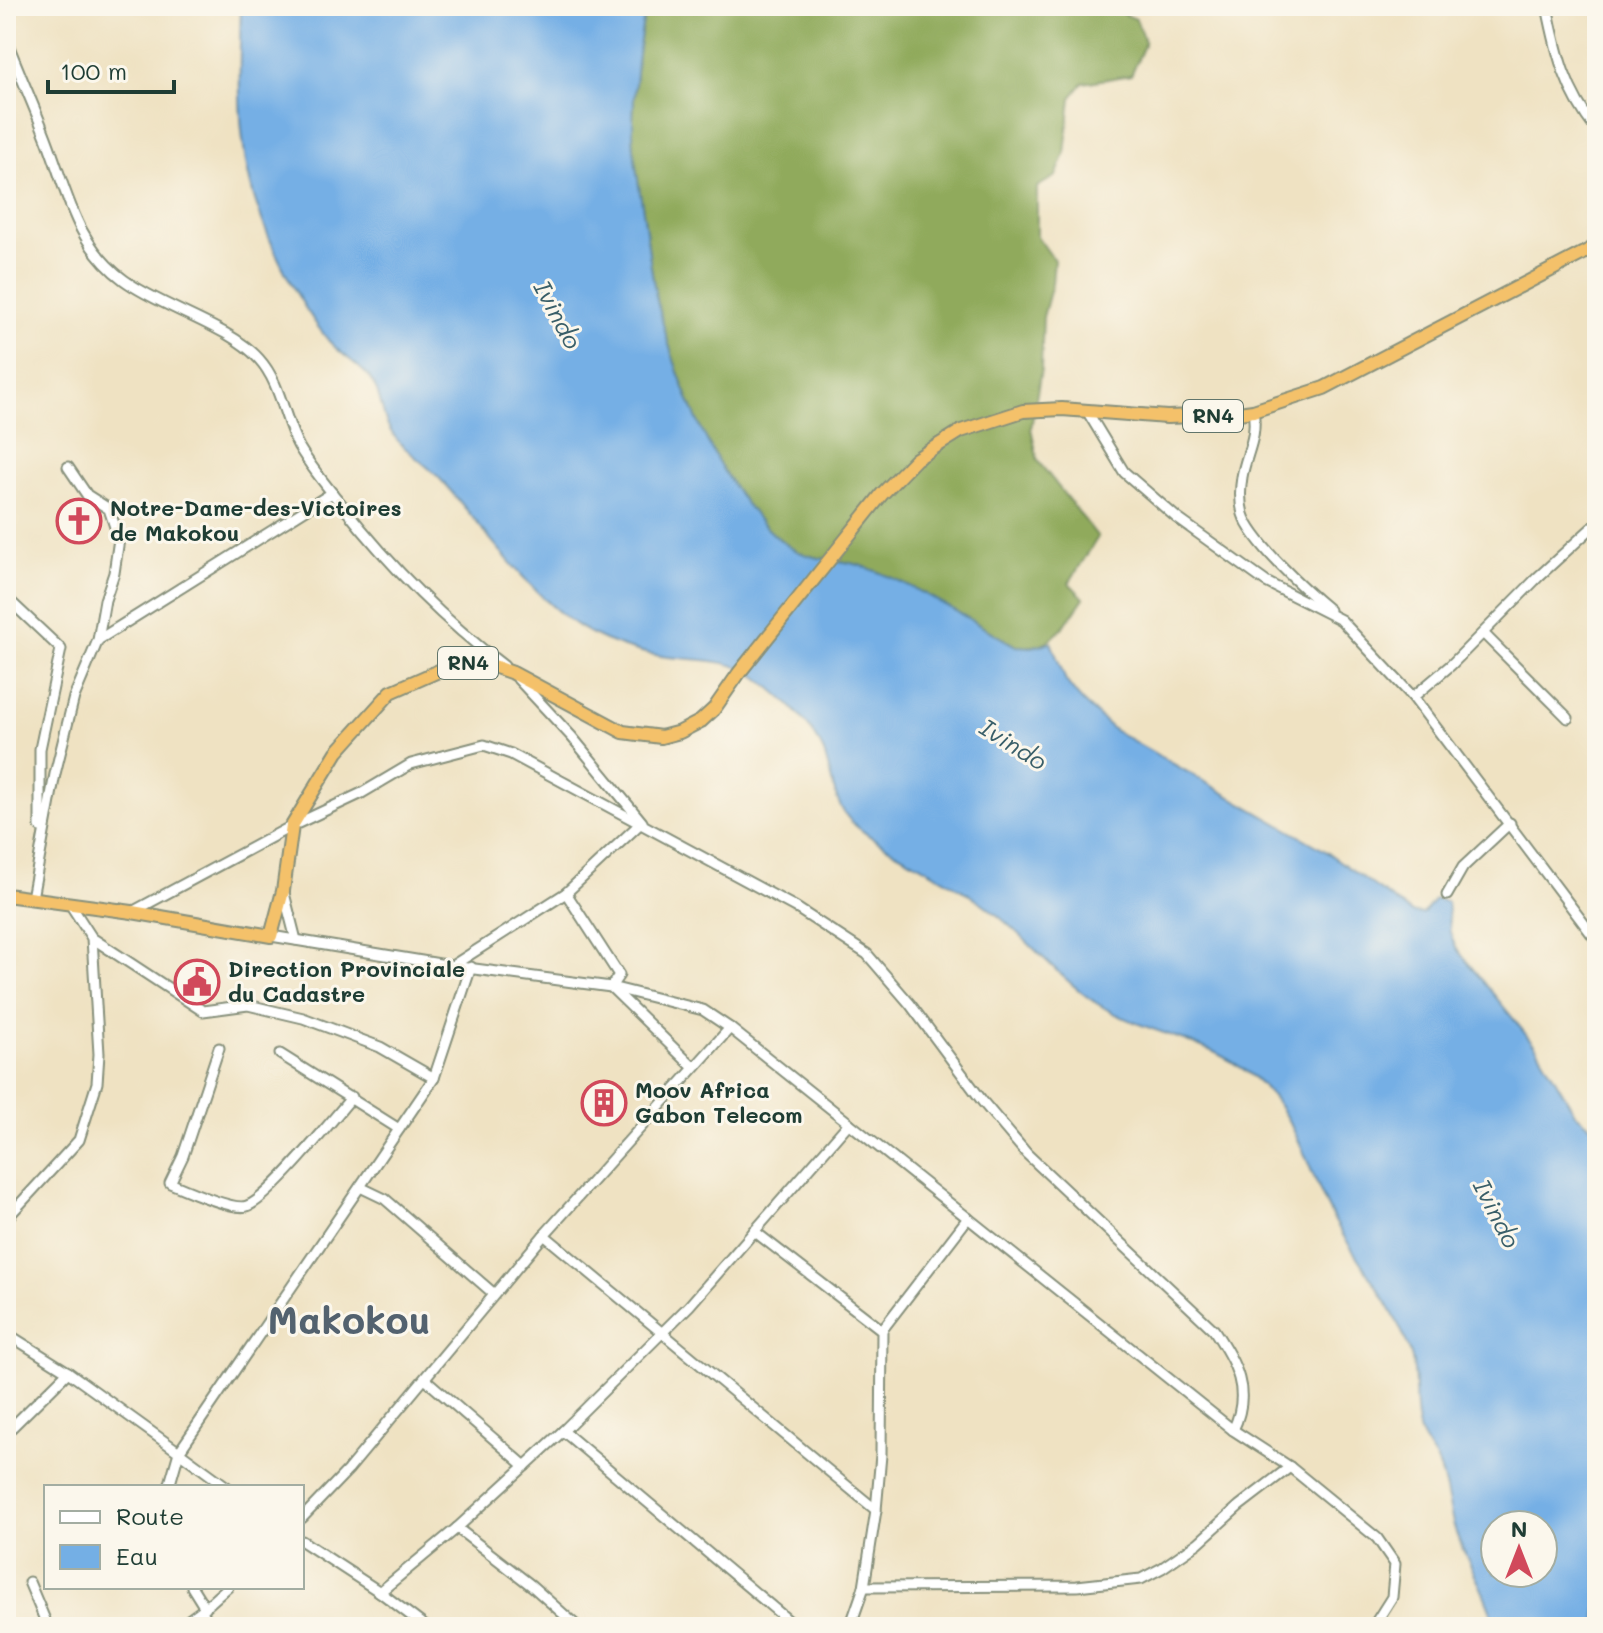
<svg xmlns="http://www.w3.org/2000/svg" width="1603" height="1633" font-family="Mali,sans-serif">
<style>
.forest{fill:#90aa5c;stroke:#587448;stroke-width:2}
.water{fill:#74afe5;stroke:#4a768c;stroke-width:2;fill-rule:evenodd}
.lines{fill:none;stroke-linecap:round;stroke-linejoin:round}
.minor-casing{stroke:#87907b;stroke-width:13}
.highway-casing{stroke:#87907b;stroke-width:16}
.minor{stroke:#fff;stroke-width:9}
.highway{stroke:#f4c16a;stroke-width:12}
.labels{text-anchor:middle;stroke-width:6;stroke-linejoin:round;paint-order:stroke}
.shield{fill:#fbf7ec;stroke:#61756b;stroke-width:2}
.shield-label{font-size:20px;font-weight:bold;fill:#1f3d34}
.poi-label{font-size:22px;font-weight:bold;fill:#1f3d34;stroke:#fbf7ec;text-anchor:start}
.water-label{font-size:24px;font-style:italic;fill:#395f69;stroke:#fbf7ec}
.town-label{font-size:38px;font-weight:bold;fill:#53626f;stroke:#fbf7ec}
</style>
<rect width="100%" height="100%" fill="#fbf7ec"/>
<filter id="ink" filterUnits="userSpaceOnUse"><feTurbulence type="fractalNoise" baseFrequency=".0125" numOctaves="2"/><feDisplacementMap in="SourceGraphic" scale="16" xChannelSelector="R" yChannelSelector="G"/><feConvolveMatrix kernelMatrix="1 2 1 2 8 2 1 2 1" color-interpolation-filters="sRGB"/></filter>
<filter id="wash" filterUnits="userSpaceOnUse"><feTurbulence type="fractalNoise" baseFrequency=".006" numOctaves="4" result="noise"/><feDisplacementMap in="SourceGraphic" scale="32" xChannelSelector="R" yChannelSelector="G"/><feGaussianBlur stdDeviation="1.8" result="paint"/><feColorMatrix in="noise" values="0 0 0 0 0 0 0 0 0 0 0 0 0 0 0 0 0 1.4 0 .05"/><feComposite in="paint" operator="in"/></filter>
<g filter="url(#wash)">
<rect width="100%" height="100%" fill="#efe2c2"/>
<!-- forest -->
<path class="forest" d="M646,6H1105L1136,19L1145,43L1131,75L1083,83L1071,98L1065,154L1056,176L1037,187V236L1054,260L1052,284L1043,317L1041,370L1031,428L1038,461L1098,537L1069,583L1084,598C1065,624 1053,652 1016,646C967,619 918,586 865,567C841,558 812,562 790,547C721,500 676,380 657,301C651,274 648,244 644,217C639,185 632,152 633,120C634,82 638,43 646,6Z"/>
<!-- water -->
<path class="water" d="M241,6H646C638,43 634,82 633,120C632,152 639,185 644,217C648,244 651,274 657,301C676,380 721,500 790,547C812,562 841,558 865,567C918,586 967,619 1016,646L1032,647L1051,642L1066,681L1081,700L1114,730L1324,850L1412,913L1423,914L1435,899L1447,902L1450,932L1456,948L1537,1048L1575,1113L1597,1131V1627H1496C1487,1595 1470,1566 1457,1536C1448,1511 1448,1485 1437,1461C1432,1451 1424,1444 1420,1433C1411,1405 1420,1375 1408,1346C1391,1301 1359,1264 1336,1223C1310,1178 1300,1125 1264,1087C1214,1035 1144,1038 1089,998C1050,969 1021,931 982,903C954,883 925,868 896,852C881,843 863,834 851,821C833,803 832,774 823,750C810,721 782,696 757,677C730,657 693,661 661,656C636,652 611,644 588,632C537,605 482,526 443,482C428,465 408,454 395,437C380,419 383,394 369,377C357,363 340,354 328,340C297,301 272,250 256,203C236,142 239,70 241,6ZM1495,1525H1543V1573H1495Z"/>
</g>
<g filter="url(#ink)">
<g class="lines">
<!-- minor casing -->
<g class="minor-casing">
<g id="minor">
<path d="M1547,6C1557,56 1565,90 1597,131"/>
<path d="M6,39C19,73 34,106 47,140C67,192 76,245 124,280C162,308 230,326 259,359C281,383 284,420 299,447C311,467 327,487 342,505C390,566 443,620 504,666"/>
<polyline points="1087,411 1124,472 1177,518 1266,582 1341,620 1413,697 1597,941"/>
<path d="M1253,411C1258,437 1246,453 1242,477C1240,489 1240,503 1243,514C1251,541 1307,592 1329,610"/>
<polyline points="11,602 61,649 40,749 40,827"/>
<polyline points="1483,633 1568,718"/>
<polyline points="98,640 332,493"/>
<polyline points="1413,697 1451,665 1538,577 1597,523"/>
<polyline points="284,893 296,940"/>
<polyline points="566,893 619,975 611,987 693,1067"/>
<polyline points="1447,895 1463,867 1510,823"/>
<polyline points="32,898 55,774 74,697 98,640 105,600 114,573 119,539 109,509 87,495 68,467"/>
<path d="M132,912L292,826L362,793L411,764L484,745L511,754L795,907L867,954L910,1004L983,1102L1027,1154L1214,1330C1236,1364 1252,1391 1233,1430"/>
<polyline points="271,936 452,966 611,987 703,1010 730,1028 1233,1430 1290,1467 1377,1538 1395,1564 1392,1597 1373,1627"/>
<polyline points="92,938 203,1011 248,1005 303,1018 380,1047 434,1078"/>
<polyline points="452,966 566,893 642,822 572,737 518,679"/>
<path d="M219,1048L183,1156L170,1183C184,1189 234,1211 247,1206C269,1199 333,1119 352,1097"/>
<polyline points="280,1054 399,1129"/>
<polyline points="360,1187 385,1199 493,1293"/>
<polyline points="6,1219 79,1140 97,1083 99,1054 92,938 70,904"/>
<polyline points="754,1231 882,1330"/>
<polyline points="544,1235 876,1510"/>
<polyline points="6,1333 68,1372 179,1452 169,1487"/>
<polyline points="425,1379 525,1466"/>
<polyline points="563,1431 796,1627"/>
<polyline points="6,1433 68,1372"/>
<polyline points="227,1487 179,1452 434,1078 471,967"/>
<polyline points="302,1518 348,1470 544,1235 730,1028"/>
<polyline points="457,1528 532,1586 578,1627"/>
<polyline points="302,1541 380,1592 426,1627"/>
<polyline points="29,1582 48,1627"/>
<polyline points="192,1587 205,1608"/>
<polyline points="864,1587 1077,1586 1141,1579 1162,1568 1198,1543 1239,1506 1290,1467"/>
<polyline points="380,1592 457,1528 563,1431 689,1306 849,1123"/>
<polyline points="201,1611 213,1627"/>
<polyline points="179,1627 201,1611 228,1587"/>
<polyline points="850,1627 864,1587 876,1510 881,1455 882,1330 968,1218"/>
</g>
</g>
<!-- highway casing -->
<g class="highway-casing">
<polyline id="highway" points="6,895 132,912 271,936 283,891 292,826 337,752 391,692 450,666 479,661 513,673 623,732 661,737 680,732 701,721 714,709 739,673 882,494 916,459 961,431 1023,411 1062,409 1167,417 1224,415 1253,411 1324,388 1597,246"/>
</g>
<!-- minor -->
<use href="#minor" class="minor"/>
<!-- highway -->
<use href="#highway" class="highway"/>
</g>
</g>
<!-- icons -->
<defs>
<g id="church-ring" transform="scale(2.3)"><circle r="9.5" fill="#fbf7ec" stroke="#d1495b" stroke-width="1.5"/><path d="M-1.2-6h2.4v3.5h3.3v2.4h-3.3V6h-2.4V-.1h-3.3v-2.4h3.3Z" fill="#d1495b"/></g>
<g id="civic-ring" transform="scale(2.3)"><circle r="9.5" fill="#fbf7ec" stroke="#d1495b" stroke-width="1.5"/><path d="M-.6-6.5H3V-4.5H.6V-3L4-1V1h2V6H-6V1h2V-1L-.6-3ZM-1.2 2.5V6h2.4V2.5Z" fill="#d1495b"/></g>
<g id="building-ring" transform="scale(2.3)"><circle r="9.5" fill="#fbf7ec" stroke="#d1495b" stroke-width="1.5"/><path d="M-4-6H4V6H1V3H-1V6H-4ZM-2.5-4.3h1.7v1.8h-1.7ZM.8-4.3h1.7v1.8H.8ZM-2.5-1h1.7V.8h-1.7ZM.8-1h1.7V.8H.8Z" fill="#d1495b"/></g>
</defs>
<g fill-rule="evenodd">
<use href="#church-ring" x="79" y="521"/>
<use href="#civic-ring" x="197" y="982"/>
<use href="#building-ring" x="604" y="1103"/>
</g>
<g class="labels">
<!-- shield labels -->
<g class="shield">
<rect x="1183" y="400" width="60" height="32" rx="6"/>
<rect x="438" y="647" width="60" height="32" rx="6"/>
</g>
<g class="shield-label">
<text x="1213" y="423">RN4</text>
<text x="468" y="670">RN4</text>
</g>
<!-- poi labels -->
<g class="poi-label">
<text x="110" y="516">Notre-Dame-des-Victoires<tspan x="110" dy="25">de Makokou</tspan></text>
<text x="228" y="977">Direction Provinciale<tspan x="228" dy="25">du Cadastre</tspan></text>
<text x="635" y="1098">Moov Africa<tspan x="635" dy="25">Gabon Telecom</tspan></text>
</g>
<!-- water labels -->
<g class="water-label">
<text transform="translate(557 315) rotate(62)" y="8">Ivindo</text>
<text transform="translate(1013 745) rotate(32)" y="8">Ivindo</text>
<text transform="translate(1496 1214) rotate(63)" y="8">Ivindo</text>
</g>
<!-- town labels -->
<g class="town-label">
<text x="349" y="1334">Makokou</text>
</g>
</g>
<!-- margin -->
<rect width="1603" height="1633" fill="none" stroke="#fbf7ec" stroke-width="32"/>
<!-- legend -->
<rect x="44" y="1485" width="260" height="104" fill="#fbf7ec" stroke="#a3ada2" stroke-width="2"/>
<rect x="60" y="1511" width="40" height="12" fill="#ffffff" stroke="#a3ada2" stroke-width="2"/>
<text x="116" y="1525" font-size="24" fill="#1f3d34">Route</text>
<rect x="60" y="1545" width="40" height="24" fill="#74afe5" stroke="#a3ada2" stroke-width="2"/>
<text x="116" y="1565" font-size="24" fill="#1f3d34">Eau</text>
<!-- north arrow -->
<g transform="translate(1519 1549)"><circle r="38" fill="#fbf7ec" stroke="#a3ada2" stroke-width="2"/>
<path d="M0-6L14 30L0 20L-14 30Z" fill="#d1495b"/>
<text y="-12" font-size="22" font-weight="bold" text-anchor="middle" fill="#1f3d34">N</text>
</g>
<!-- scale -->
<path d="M48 80v12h126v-12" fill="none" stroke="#1f3d34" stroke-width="4"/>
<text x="60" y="80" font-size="24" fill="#1f3d34" stroke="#fbf7ec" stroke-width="6" paint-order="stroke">100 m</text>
</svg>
